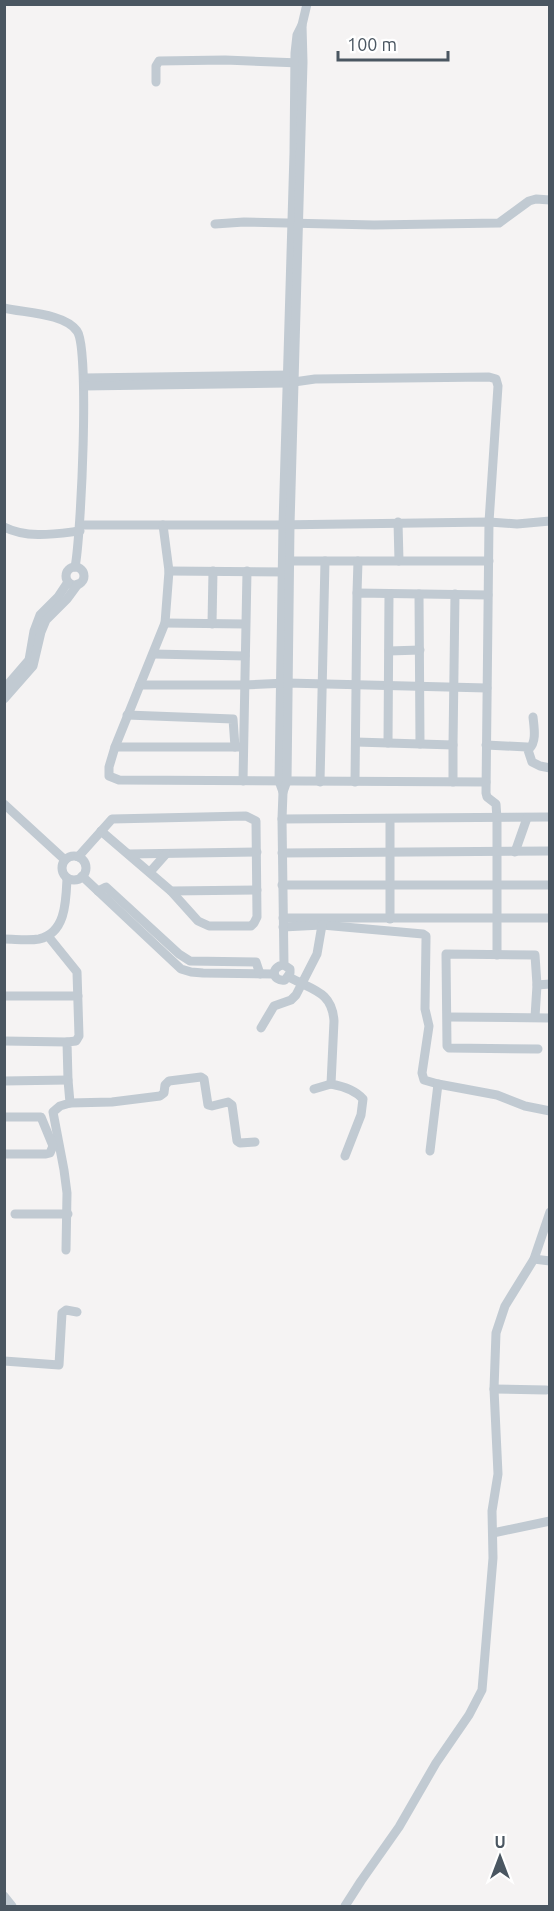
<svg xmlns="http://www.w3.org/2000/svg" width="554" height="1911" font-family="Ubuntu,sans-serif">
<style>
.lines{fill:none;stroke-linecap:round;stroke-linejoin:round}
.minor{stroke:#c1cad2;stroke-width:9}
</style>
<rect width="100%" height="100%" fill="#f5f3f3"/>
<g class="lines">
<!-- minor -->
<g class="minor">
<polyline points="156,82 156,66 159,61 225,60 300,63"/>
<polyline points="215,224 244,222 374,225 499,223 529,201 536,199 550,200"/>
<path d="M4,308C25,313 64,313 77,331C90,348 81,538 75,567"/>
<polyline points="84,378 292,375"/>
<polyline points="84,386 287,383 315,379 489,377 496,379 498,386 489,522 486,793 487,797 496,804 497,819 497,955"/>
<polyline points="398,522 399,561"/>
<polyline points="80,525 275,525 489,522 517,524 550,521"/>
<polyline points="163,525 169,571 165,623 115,747 109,767 109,776 119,780 486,782"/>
<path d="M4,527C28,539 55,534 80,531"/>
<polyline points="284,561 489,561"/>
<circle cx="75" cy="576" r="9"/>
<polyline points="169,571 287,572"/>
<polyline points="357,593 358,561"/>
<polyline points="419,594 420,744"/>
<polyline points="165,623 245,624"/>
<polyline points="212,624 213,571"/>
<polyline points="389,651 420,650"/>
<polyline points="153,654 245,656"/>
<polyline points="140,685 244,685 287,683 487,688"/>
<polyline points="4,689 29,660 34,631 40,615 58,597 68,582"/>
<polyline points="4,699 33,666 41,632 46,620 67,599 78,584"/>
<polyline points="127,715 233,719 235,747"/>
<polyline points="356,742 453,745 455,594"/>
<polyline points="388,743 389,594"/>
<polyline points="453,745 453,782"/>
<polyline points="486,745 527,747 532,762 540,766 550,768"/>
<polyline points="115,747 241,747"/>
<path d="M529,749C537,742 534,727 533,717"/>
<polyline points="243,781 247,571"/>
<polyline points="320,782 325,561"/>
<polyline points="355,782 357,593 488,595"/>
<polyline points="283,792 279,781 283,525 294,153 295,53 297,35 302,25 307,4"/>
<polyline points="4,804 65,860"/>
<polyline points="282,819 550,817"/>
<polyline points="101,831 171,891 257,890"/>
<polyline points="515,852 527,818"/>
<polyline points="282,853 550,851"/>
<polyline points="129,854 257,852"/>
<circle cx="74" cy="868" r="12"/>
<polyline points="78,857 112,819 246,816 256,821 257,917 254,923 251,926 209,926 198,921 171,891"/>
<polyline points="150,872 166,854"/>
<polyline points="82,876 181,969 191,972 203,973 274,974"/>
<polyline points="282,885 550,885"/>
<polyline points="98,891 106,887 179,954 190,961 256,962 260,974"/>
<polyline points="283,918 550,918"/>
<polyline points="390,919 390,820"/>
<polyline points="283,927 322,925 423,934 426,936 426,939 425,1009 429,1026 422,1073 424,1080 438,1084 497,1095 525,1106 550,1111"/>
<polyline points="48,936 77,972 79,1036 76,1041 67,1042 68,1080 70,1103 60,1106 53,1112 64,1170 67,1193 66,1250"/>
<path d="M4,939C15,939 28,941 39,939C66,933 66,901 67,878"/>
<path d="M284,965C270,966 272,982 285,980L290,973V969L284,965L282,819L283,792L287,781L290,525L303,62L302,25"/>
<path d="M289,977C312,990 332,991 334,1021L331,1084C342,1086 355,1090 363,1099L361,1115L345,1156"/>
<polyline points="537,985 550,984"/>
<polyline points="4,996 78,996"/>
<polyline points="448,1017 550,1018"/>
<polyline points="535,1017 537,985 535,955 446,954 447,1046 449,1048 538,1049"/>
<polyline points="261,1028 274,1006 291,1000 296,995 317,954 322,925"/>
<polyline points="4,1041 67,1042"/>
<polyline points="4,1081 68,1080"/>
<polyline points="314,1089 331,1084"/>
<polyline points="70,1103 112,1102 160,1096 164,1093 165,1085 169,1081 201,1077 204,1079 208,1105 212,1106 228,1102 232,1105 237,1141 240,1143 255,1142"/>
<polyline points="4,1117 41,1117 53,1146 50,1153 46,1154 4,1154"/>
<polyline points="430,1151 438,1084"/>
<polyline points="15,1214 68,1214"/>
<polyline points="534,1259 550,1261"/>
<polyline points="4,1361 59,1365 62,1313 66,1310 77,1312"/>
<polyline points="494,1389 546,1390"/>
<polyline points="493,1533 550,1521"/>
<polyline points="4,1896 12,1906"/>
<polyline points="345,1906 361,1881 399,1827 436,1763 469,1715 482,1690 493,1558 492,1511 498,1474 494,1389 496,1333 505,1306 534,1259 550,1212"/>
</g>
</g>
<!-- border -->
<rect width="554" height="1911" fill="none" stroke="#4a5661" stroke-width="12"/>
<!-- north arrow -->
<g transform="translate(500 1857)" stroke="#ffffff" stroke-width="4.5" paint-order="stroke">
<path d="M0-4.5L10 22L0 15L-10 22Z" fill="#4a5661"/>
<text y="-9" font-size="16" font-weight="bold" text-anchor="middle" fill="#4a5661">U</text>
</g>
<!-- scale -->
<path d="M338 51v9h110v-9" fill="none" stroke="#4a5661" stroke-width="3"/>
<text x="347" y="51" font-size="18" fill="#4a5661" stroke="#ffffff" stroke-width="4.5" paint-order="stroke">100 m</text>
</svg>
